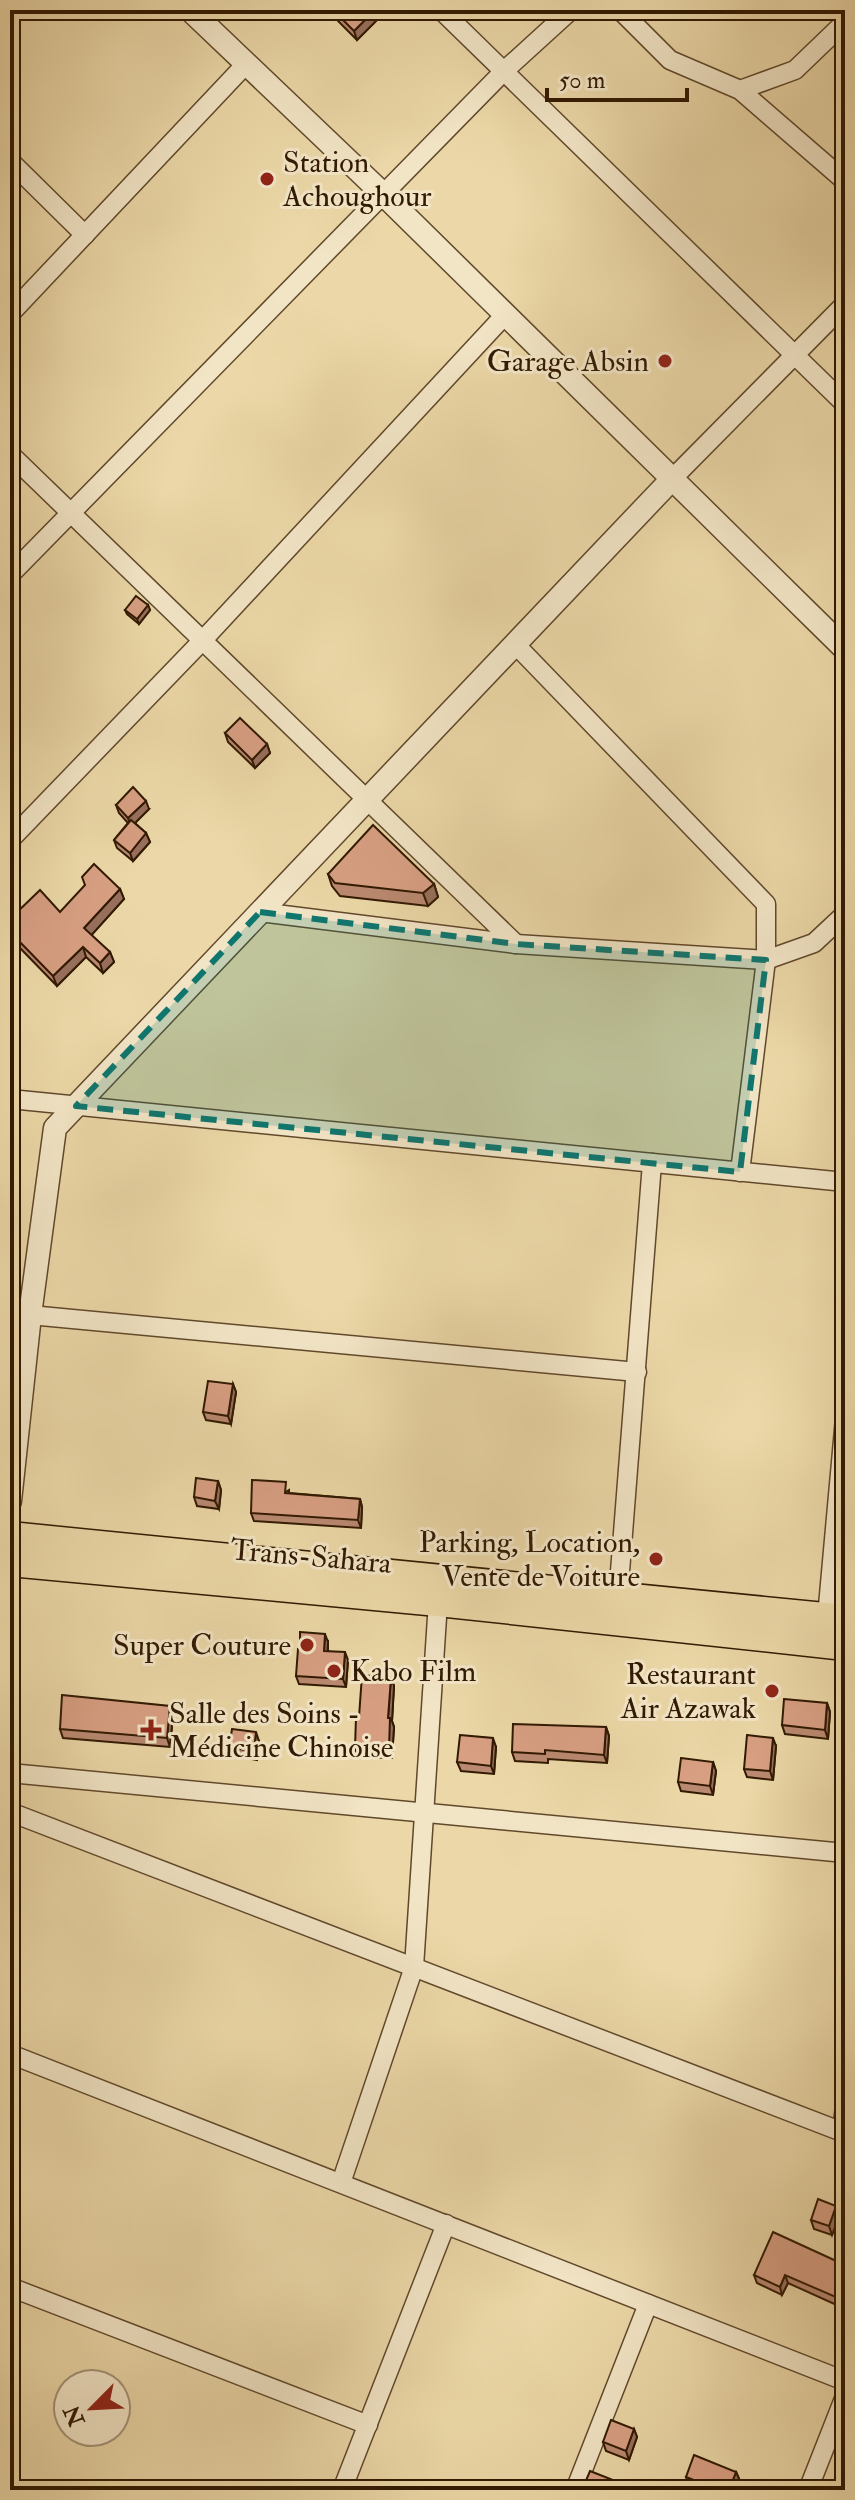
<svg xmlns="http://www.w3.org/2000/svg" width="855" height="2500" font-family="'IM FELL Double Pica',serif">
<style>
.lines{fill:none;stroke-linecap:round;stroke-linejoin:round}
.minor-casing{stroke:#60482b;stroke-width:21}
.tertiary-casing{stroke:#60482b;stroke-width:25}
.primary-casing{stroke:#311902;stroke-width:31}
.minor{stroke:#f2e5c6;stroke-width:18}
.tertiary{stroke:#f2e5c6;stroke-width:22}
.primary{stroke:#ebd7a7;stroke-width:28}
.wall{fill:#ba8971;stroke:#311902;stroke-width:2}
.shaded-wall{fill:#976f5c;stroke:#311902;stroke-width:2}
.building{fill:#d89f83;stroke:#311902;stroke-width:2}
.marked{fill:#0f766e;fill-opacity:0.2;stroke:#0f766e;stroke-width:6;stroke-dasharray:16 10;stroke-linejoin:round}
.poi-dot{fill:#8f2418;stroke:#f2e5c6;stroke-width:3}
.labels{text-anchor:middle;stroke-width:6;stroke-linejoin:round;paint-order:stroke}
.poi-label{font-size:30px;fill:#311902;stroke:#f2e5c6;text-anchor:end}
.street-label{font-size:30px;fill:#311902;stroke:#f2e5c6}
</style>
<rect width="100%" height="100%" fill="#ebd7a7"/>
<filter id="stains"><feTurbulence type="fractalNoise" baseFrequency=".0025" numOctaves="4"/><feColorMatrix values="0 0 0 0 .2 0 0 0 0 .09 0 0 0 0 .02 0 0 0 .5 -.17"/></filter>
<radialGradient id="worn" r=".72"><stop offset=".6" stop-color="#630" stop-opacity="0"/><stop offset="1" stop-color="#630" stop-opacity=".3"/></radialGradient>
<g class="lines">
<!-- minor casing -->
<g class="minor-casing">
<g id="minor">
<polyline points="441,10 845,404"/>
<polyline points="620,10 670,60 740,90 845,181"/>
<polyline points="740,90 795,70 845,22"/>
<polyline points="10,161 85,235"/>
<polyline points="10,314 246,64"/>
<polyline points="10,454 516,944"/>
<polyline points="672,479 845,304"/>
<polyline points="10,575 504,71 571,10"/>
<polyline points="515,644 766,904 766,960 740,1172"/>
<polyline points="10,840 202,641 504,316"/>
<polyline points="260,912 516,944 766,960 814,943 845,914"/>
<polyline points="10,1099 845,1182"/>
<polyline points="30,1315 637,1372"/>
<polyline points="618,1597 652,1163"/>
<polyline points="827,1617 845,1418"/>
<polyline points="10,1773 845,1853"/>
<polyline points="10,1812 845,2133"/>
<polyline points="10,2054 845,2381"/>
<polyline points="842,2132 845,2106"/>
<polyline points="341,2183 414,1967 438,1602"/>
<polyline points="10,2287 368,2425"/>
<polyline points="342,2490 446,2224"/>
<polyline points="575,2490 648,2304"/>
<polyline points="808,2490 845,2396"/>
</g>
</g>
<!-- tertiary casing -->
<g class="tertiary-casing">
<g id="tertiary">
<polyline points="190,10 383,194 845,649"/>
<polyline points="10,1501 30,1315 55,1128 672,479"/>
</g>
</g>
<!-- primary casing -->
<g class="primary-casing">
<g id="primary">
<polyline points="10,1536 845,1619"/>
<polyline points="10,1562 438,1602 845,1646"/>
</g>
</g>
<!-- minor -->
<use href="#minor" class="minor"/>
<!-- tertiary -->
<use href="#tertiary" class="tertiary"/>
<!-- primary -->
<use href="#primary" class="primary"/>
</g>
<!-- wall -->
<g class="wall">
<polygon points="336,10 371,10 376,21 357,40 338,21 335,12"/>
<polygon points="148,605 150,610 139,624 127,614 125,610"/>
<polygon points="225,733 267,744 270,753 255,768 228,742"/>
<polygon points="116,805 149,809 135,823 146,833 150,842 133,861 117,848 114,840 128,823 119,813"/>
<polygon points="328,874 434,884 438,897 428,906 340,896 332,886"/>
<polygon points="120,889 124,899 91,935 110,952 114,962 103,973 86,957 57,986 19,947 16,950 10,945 10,919 60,912"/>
<polygon points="233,1384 236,1392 231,1424 206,1420 203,1412"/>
<polygon points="218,1481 221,1490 219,1509 197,1506 194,1497"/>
<polygon points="289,1490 289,1493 360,1499 362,1507 361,1528 254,1521 251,1513"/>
<polygon points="328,1642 328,1651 348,1660 346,1687 299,1684 296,1676"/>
<polygon points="391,1678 394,1686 392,1721 394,1727 392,1758 358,1757 355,1748 359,1717"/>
<polygon points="827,1703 830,1712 828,1739 785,1734 782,1725"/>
<polygon points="173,1715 170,1747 63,1738 60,1729"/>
<polygon points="606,1727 609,1736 607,1763 548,1759 548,1763 515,1761 512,1752"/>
<polygon points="259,1741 257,1760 233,1756 229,1748"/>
<polygon points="776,1746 773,1780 747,1777 744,1769"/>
<polygon points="496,1747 494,1774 461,1771 457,1762"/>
<polygon points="713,1762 716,1771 713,1795 681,1791 678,1782"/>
<polygon points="840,2214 832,2235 814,2229 811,2220"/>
<polygon points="845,2265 841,2307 788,2283 782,2295 757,2283 754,2275"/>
<polygon points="634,2429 637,2437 629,2460 606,2451 603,2442"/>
<polygon points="736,2472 740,2481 736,2490 700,2490 689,2485 686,2477"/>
</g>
<!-- shaded-wall -->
<g class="shaded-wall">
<polygon points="373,12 376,21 357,40 354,31"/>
<polygon points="148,605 150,610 139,624 137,619"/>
<polygon points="267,744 270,753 255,768 252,760"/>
<polygon points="146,801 149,809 131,827 128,818"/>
<polygon points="146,833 150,842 133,861 130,853"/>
<polygon points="434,884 438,897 428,906 423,893"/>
<polygon points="120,889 124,899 88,939 84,928"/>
<polygon points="15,937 19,947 16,950 12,940"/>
<polygon points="83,947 86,957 57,986 53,976"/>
<polygon points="110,952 114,962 103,973 100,963"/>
<polygon points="233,1384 236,1392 231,1424 228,1416"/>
<polygon points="218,1481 221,1490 219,1509 215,1501"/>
<polygon points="360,1499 362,1507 361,1528 358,1520"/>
<polygon points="325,1634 328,1642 327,1659 324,1651"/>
<polygon points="345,1652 348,1660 346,1687 343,1679"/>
<polygon points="391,1678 394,1686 392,1721 394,1727 392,1758 389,1749 388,1718"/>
<polygon points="827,1703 830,1712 828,1739 825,1730"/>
<polygon points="170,1706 173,1715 170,1747 167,1738"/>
<polygon points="606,1727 609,1736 607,1763 604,1755"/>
<polygon points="256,1732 259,1741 257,1760 254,1751"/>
<polygon points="493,1738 496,1747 494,1774 491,1766"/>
<polygon points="773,1738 776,1746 773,1780 770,1771"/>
<polygon points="713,1762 716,1771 713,1795 710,1786"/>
<polygon points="836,2206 840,2214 832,2235 829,2226"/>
<polygon points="785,2275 788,2283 782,2295 780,2287"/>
<polygon points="845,2283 845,2298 841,2307 838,2298"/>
<polygon points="634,2429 637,2437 629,2460 626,2451"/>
<polygon points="736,2472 740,2481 736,2490 729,2490"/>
</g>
<!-- building -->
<g class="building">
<polygon points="337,10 371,10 373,12 354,31 335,12"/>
<polygon points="136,596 148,605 137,619 125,610"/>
<polygon points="240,718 267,744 252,760 225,733"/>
<polygon points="133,787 146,801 128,818 116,805"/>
<polygon points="131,820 146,833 130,853 114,840"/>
<polygon points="373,825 434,884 423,893 335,883 328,874"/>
<polygon points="94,864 120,889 84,928 110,952 100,963 83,947 53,976 15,937 12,940 10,938 10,919 40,890 60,912 85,885 82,877"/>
<polygon points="208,1381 233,1384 228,1416 203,1412"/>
<polygon points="196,1478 218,1481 215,1501 194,1497"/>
<polygon points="252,1480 286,1482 285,1493 360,1499 358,1520 251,1513"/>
<polygon points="300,1632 325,1634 324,1651 345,1652 343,1679 296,1676 298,1649 300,1649"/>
<polygon points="362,1675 391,1678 388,1718 390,1718 389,1749 355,1748 356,1717 359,1717"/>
<polygon points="62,1695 170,1706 167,1738 60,1729"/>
<polygon points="784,1699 827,1703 825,1730 782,1725"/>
<polygon points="513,1724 606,1727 604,1755 545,1750 545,1754 512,1752"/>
<polygon points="232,1729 256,1732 254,1751 229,1748"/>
<polygon points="460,1735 493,1738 491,1766 457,1762"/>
<polygon points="747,1735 773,1738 770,1771 744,1769"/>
<polygon points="681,1758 713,1762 710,1786 678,1782"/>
<polygon points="818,2199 836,2206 829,2226 811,2220"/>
<polygon points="773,2232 845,2265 845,2283 838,2298 785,2275 780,2287 754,2275"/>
<polygon points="611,2420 634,2429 626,2451 603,2442"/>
<polygon points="694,2455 736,2472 729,2490 719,2490 686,2477"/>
<polygon points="845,2464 845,2490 837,2490 839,2486 837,2485"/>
<polygon points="590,2471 618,2482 617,2484 630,2490 582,2490"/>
</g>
<!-- marked area -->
<path class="marked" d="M260,912L516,944L766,960L740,1172L76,1106Z"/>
<!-- markers -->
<g class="poi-dot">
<circle cx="267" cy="179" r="8"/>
<circle cx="665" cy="361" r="8"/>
<circle cx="656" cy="1559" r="8"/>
<circle cx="307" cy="1645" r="8"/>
<circle cx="334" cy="1671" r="8"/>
<circle cx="772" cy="1691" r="8"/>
<path d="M147 1718h8v8h8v8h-8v8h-8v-8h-8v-8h8z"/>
</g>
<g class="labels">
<!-- poi labels -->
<g class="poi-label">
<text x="283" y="172" text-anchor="start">Station<tspan x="283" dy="34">Achoughour</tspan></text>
<text x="649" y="371">Garage Absin</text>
<text x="640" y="1552">Parking, Location,<tspan x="640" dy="34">Vente de Voiture</tspan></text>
<text x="291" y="1655">Super Couture</text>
<text x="350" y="1681" text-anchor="start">Kabo Film</text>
<text x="756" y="1684">Restaurant<tspan x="756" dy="34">Air Azawak</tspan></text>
<text x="169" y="1723" text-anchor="start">Salle des Soins -<tspan x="169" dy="34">Médicine Chinoise</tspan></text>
</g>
<!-- street labels -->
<g class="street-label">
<text transform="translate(311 1556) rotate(5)" y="10">Trans-Sahara</text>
</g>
</g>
<!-- margin -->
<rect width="855" height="2500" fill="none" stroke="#ebd7a7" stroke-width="40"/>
<rect x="12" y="12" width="831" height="2476" fill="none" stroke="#311902" stroke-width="4"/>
<rect x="20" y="20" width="815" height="2460" fill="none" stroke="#311902" stroke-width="2"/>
<!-- north arrow -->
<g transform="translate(92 2408) rotate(246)"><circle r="38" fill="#f2e5c6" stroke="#a59378" stroke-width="2"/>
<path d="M0-6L14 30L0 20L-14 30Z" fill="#8f2418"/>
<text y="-12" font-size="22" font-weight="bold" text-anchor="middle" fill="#311902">N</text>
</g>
<!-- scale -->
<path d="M547 88v12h140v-12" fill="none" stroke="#311902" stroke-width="4"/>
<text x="559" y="88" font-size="24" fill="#311902" stroke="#f2e5c6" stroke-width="6" paint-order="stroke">50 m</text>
<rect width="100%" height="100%" filter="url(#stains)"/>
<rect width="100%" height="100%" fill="url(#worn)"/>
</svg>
